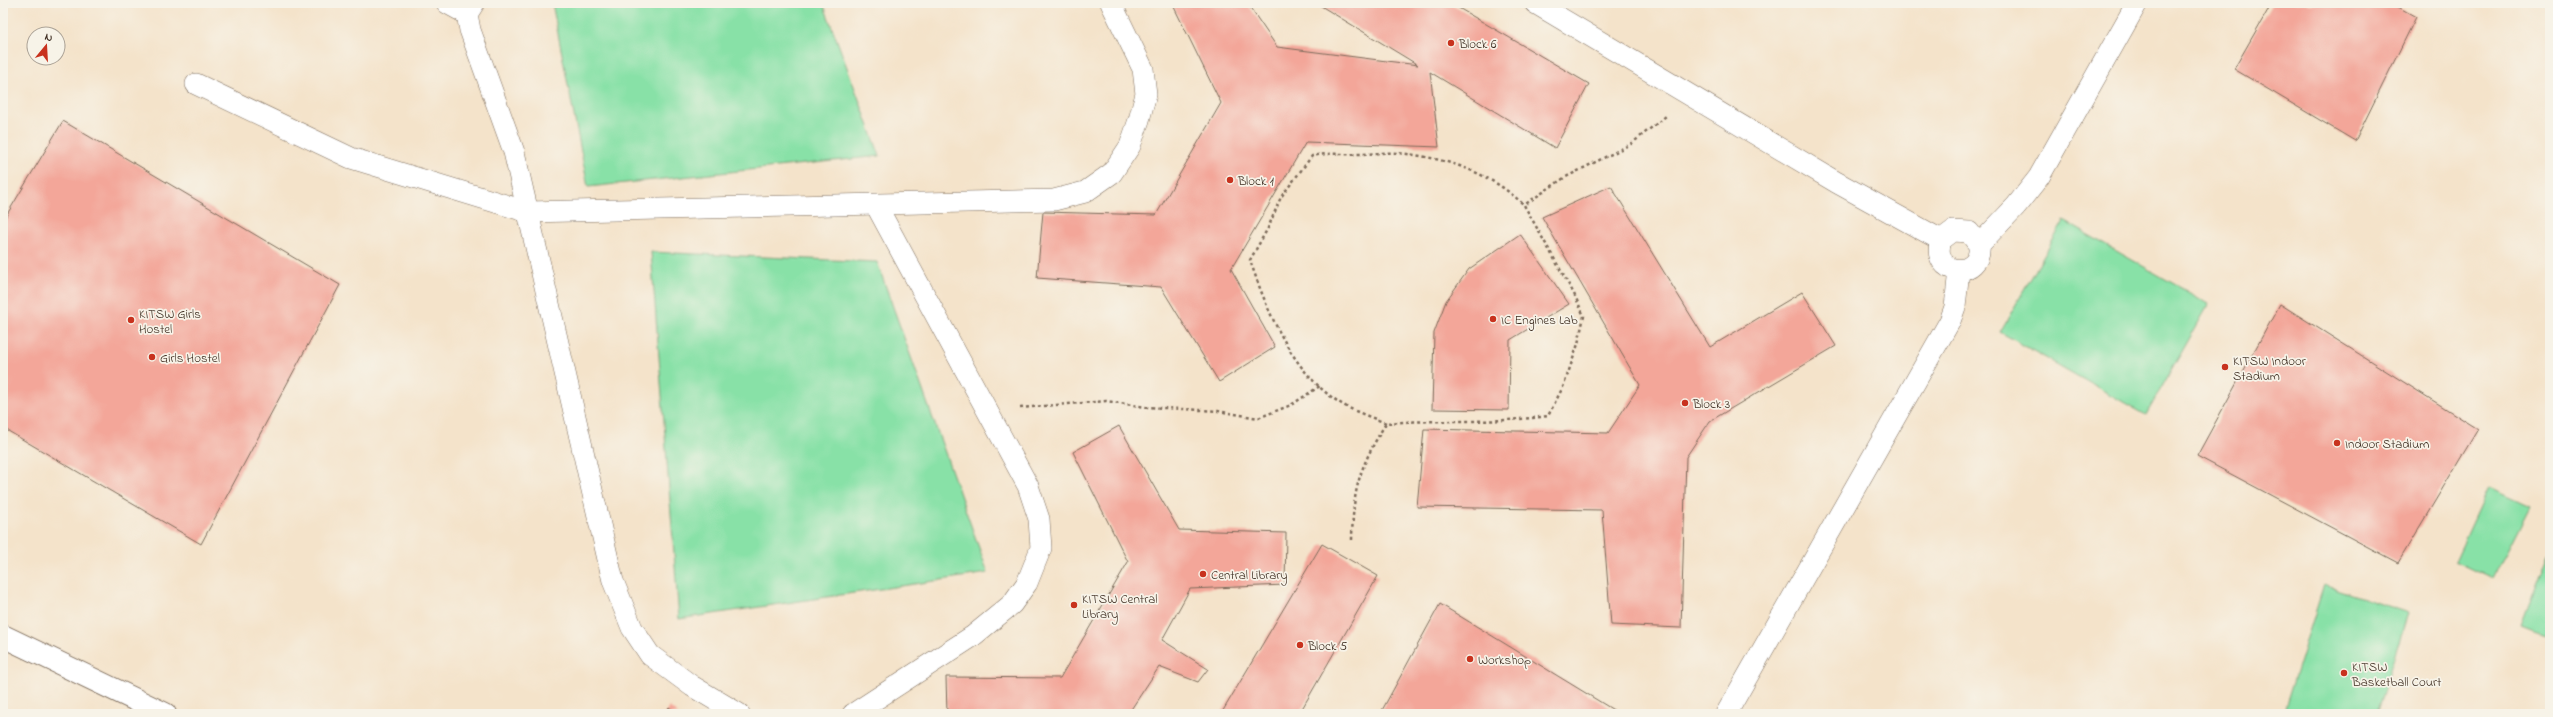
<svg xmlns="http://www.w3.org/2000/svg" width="2553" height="717" font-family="'Indie Flower',sans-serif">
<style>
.green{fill:#88e1a7;stroke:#628662}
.building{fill:#f3a699}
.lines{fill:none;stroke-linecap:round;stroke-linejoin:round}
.lane-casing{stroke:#7c6b5a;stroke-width:22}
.street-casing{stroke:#7c6b5a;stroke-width:24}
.path{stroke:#7c6b5a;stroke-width:2.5;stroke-dasharray:3 3;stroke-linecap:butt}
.lane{stroke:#fff;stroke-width:21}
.street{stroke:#fff;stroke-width:22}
.poi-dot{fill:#c8321e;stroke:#f7f3e8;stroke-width:1.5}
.labels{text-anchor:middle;stroke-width:3.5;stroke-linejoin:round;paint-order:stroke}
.poi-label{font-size:13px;fill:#3b2a1e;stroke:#f7f3e8;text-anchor:start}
</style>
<rect width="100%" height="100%" fill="#f7f3e8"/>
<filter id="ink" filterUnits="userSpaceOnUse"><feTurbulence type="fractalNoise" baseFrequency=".025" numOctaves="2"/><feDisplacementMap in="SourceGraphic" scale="8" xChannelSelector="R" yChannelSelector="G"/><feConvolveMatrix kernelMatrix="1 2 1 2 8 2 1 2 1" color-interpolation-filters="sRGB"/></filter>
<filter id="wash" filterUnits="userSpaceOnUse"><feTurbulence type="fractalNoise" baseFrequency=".012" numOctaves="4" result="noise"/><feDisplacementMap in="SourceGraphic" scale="16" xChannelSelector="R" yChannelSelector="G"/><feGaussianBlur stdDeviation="0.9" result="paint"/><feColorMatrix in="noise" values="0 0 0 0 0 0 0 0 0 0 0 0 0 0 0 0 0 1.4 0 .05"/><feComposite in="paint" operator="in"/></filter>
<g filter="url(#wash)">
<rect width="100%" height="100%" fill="#f4e3ca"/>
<!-- green -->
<g class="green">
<polygon points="552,3 823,3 880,156 588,187"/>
<polygon points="2064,221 2209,304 2146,415 2000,332"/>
<polygon points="651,252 877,262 988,573 679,619"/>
<polygon points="2489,487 2530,506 2493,579 2455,561"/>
<polygon points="2550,549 2550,635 2521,624"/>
<polygon points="2324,585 2408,613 2376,714 2283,714"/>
</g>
<g id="blocks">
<!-- building -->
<g class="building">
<polygon points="1172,3 1247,3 1277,47 1418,65 1316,3 1450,3 1589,84 1555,148 1430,72 1439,147 1306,142 1231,269 1275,347 1219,382 1161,287 1037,278 1043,212 1156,215 1221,103"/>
<polygon points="2272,3 2391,3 2416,17 2355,141 2234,69"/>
<polygon points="63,121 340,285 201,544 3,428 3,221"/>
<polygon points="1611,186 1710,347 1802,292 1836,346 1710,421 1686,457 1681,628 1611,625 1602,510 1417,507 1424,429 1608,433 1640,385 1542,217"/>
<polygon points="1520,234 1569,304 1510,340 1509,410 1432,409 1434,333 1446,301 1469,269"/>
<polygon points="2280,304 2478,429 2398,563 2197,456"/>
<polygon points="1119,426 1179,530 1286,533 1285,585 1190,589 1162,640 1208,669 1198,682 1159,667 1128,714 947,714 946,677 1060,678 1128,562 1073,452"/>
<polygon points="1322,544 1378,576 1299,714 1221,714"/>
<polygon points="1440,604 1620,714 1380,714"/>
<polygon points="669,707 678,714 665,714"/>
</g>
</g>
</g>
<g filter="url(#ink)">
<use href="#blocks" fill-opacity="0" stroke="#7c6b5a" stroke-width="1"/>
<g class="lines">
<!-- lane casing -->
<g class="lane-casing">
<g id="lane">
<polyline points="447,3 467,14"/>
<polyline points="474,3 467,14 470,30 514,152 613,581 632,628 650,655 692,686 739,714"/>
<polyline points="1535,3 1836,182 1941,240"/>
<polyline points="196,84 351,158 528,212 1054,200 1085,192 1112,173 1130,146 1139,120 1146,94 1143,69 1111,3"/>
<path d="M1979,245L1969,232L1953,231L1941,240C1929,277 1983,280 1979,245L2016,206L2039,177L2137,3"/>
<polyline points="853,714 973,636 1012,604 1027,583 1041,548 1039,519 1028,486 876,205"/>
<polyline points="1726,714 1950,321 1955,307 1959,270"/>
</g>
</g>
<!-- street casing -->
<g class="street-casing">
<polyline id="street" points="3,636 165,714"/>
</g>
<!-- path -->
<g class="path">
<polyline points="1020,408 1106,401 1146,407 1218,411 1258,418 1291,405 1320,386"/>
<path d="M1386,423C1373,418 1359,413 1347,407C1294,378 1268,314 1250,260L1268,228L1281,197L1312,156C1330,152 1342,155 1360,154C1372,154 1385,152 1397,153C1444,157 1490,172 1524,205"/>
<path d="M1352,540C1353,488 1359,468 1386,423C1440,419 1494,424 1548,416L1564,385L1578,344L1584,316L1574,294L1524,205L1564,178L1631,144L1666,116"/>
</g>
<!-- lane -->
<use href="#lane" class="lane"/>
<!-- street -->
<use href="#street" class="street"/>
</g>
</g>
<!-- markers -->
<g class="poi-dot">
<circle cx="1451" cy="43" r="4"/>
<circle cx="1230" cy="180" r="4"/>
<circle cx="1493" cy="319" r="4"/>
<circle cx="131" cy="320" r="4"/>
<circle cx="152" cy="357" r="4"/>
<circle cx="2225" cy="367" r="4"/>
<circle cx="1685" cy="403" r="4"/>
<circle cx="2337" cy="443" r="4"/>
<circle cx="1203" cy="574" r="4"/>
<circle cx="1074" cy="605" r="4"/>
<circle cx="1300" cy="645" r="4"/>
<circle cx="1470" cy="659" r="4"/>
<circle cx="2344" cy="673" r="4"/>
</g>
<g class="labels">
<!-- poi labels -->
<g class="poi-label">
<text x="1459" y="48">Block 6</text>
<text x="1238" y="185">Block 1</text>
<text x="139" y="318">KITSW Girls<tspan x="139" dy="15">Hostel</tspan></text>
<text x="1501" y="324">IC Engines Lab</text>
<text x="160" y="362">Girls Hostel</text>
<text x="2233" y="365">KITSW Indoor<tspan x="2233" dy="15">Stadium</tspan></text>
<text x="1693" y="408">Block 3</text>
<text x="2345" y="448">Indoor Stadium</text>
<text x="1211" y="579">Central Library</text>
<text x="1082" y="603">KITSW Central<tspan x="1082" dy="15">Library</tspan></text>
<text x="1308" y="650">Block 5</text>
<text x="1478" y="664">Workshop</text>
<text x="2352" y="671">KITSW<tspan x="2352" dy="15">Basketball Court</tspan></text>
</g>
</g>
<!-- margin -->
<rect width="2553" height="717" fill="none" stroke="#f7f3e8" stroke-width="16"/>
<!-- north arrow -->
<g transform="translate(46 46) rotate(18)"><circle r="19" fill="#f7f3e8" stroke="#aca397"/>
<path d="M0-3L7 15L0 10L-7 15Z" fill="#c8321e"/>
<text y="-6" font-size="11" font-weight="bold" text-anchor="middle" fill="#3b2a1e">N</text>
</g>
</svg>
